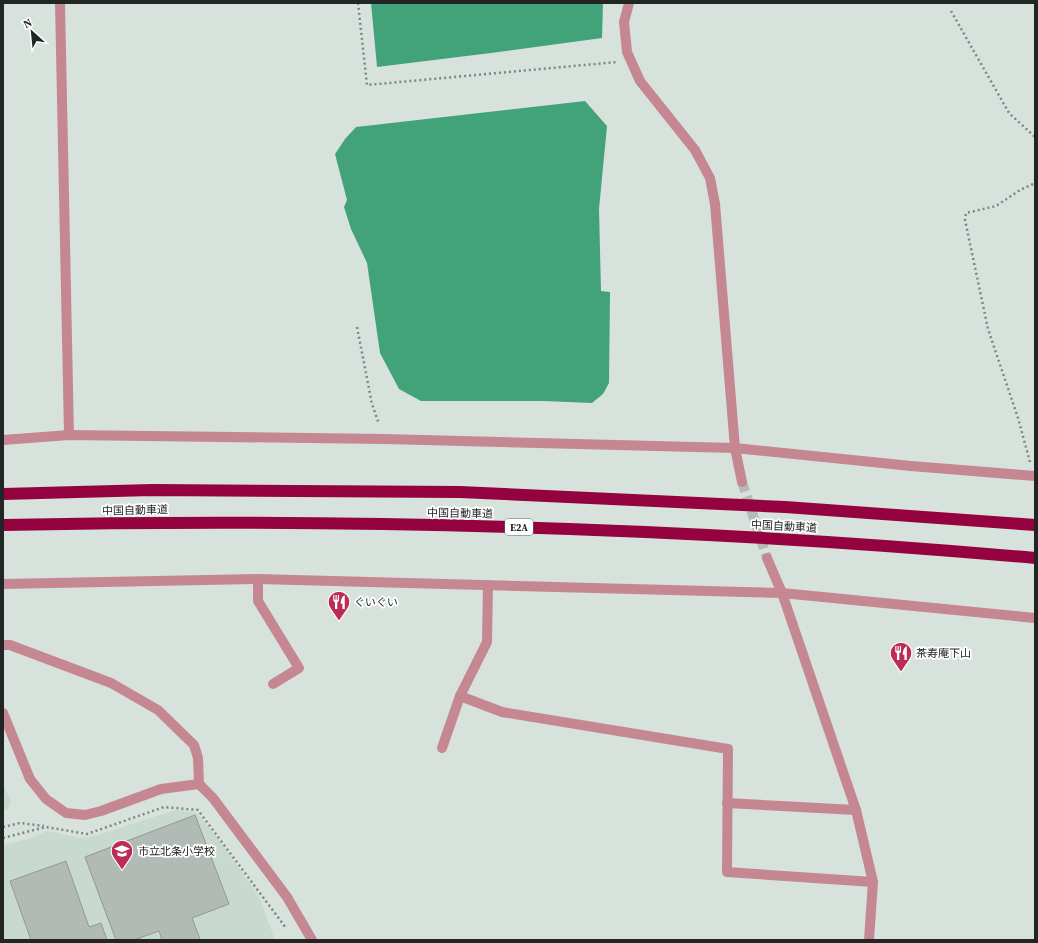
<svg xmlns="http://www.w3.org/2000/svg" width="1038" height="943" font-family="'Source Serif 4','Noto Sans JP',serif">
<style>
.built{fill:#c8d9cf}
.water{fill:#42a37a}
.building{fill:#b1bab5;stroke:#909994}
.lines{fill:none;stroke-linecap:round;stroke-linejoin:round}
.minor-tunnel{stroke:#b3bcb8;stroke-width:10;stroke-dasharray:10 5;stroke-linecap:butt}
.path{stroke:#7e8582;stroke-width:2.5;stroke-dasharray:2 3;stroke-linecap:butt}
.minor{stroke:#c58893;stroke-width:10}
.highway{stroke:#94033f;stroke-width:12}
.labels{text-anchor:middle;stroke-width:3.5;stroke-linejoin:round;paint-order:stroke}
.shield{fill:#fff;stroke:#646665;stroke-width:1}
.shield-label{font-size:10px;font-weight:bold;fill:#212523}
.street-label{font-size:11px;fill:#212523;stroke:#fff}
.poi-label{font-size:11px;fill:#212523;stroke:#fff;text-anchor:start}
</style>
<rect width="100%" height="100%" fill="#d8e2dd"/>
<!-- built -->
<g class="built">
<polygon points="3,785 11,801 8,809 3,810"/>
<polygon points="175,810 196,812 217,837 259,896 275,940 3,940 3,845 28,839 47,831 81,838 95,836"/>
</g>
<!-- water -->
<g class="water">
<polygon points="371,3 603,3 602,38 491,53 377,67"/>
<polygon points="585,101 607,126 599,209 601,291 610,292 609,383 603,394 592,403 543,401 421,401 399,389 380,353 367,263 351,229 344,207 347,200 335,154 345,139 356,127"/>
</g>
<!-- building -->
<g class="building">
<polygon points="195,815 229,904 192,918 200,939 197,940 162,940 159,931 134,940 116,940 85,857"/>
<polygon points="66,861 89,927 101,923 107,940 31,940 10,881"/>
</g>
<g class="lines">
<!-- minor-tunnel -->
<polyline class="minor-tunnel" points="742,482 767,558"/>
<!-- path -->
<g class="path">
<polyline points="358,3 367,85 617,62"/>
<polyline points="951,11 1009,113 1035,137"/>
<polyline points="357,327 372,404 379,424"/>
<polyline points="1030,462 1018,418 988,329 965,220 966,213 996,206 1020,190 1035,183"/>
<polyline points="3,827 20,823 44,826"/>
<polyline points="3,838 46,827 87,834 164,807 198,810 286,928"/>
</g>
<!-- minor -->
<g class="minor">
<polyline points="60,3 69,435"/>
<polyline points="629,3 624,22 627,52 640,81 695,150 710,178 715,204 735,448 742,482"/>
<polyline points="3,440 69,435 384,439 735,448 911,466 1035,476"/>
<polyline points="767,558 782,593 856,810 873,882 869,940"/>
<polyline points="258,579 258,601 299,668 273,684"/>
<polyline points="3,584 258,579 782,593 1035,618"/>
<polyline points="3,645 10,645 111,683 158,710 194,745 198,758 199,784"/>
<polyline points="460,696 502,712 728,749 727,872 873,882"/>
<polyline points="3,713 30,779 46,799 66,813 85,815 101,811 161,789 199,784 213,798 287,897 312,940"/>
<polyline points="442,748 460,696 487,642 488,585"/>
<polyline points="727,803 856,810"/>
</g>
<!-- highway -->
<g class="highway">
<polyline points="3,494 152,490 460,492 785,507 1035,525"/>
<path d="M3,525C347,518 692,527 1035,558"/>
</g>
</g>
<!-- icons -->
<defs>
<g id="restaurant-pin" transform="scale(1.15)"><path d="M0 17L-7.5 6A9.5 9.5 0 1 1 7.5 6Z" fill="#bb2c59" stroke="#fff"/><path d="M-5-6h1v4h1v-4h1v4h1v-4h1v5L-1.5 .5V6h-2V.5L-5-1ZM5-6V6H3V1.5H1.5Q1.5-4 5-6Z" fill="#fff"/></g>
<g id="school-pin" transform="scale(1.15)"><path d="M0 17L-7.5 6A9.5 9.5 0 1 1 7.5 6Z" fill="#bb2c59" stroke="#fff"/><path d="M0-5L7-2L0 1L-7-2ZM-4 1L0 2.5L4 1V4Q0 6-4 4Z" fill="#fff"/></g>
</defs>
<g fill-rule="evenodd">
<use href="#restaurant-pin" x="339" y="602"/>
<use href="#restaurant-pin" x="901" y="653"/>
<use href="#school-pin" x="122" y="851"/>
</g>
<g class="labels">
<!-- shield labels -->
<rect class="shield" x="505" y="519" width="28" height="16" rx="3"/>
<g class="shield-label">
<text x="519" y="531">E2A</text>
</g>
<!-- street labels -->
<g class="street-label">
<text transform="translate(135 510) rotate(-1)" y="4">中国自動車道</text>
<text transform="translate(460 513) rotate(1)" y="4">中国自動車道</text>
<text transform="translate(784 526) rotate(3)" y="4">中国自動車道</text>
</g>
<!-- poi labels -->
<g class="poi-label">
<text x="354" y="606">ぐいぐい</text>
<text x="916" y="657">茶寿庵下山</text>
<text x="138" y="855">市立北条小学校</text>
</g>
</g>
<!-- border -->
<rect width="1038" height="943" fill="none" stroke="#212523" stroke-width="8"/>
<!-- north arrow -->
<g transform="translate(32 32) rotate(333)" stroke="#ffffff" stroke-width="3" paint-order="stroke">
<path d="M0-3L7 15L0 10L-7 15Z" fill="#212523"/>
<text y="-6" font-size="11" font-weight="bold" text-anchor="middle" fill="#212523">N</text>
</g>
</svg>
